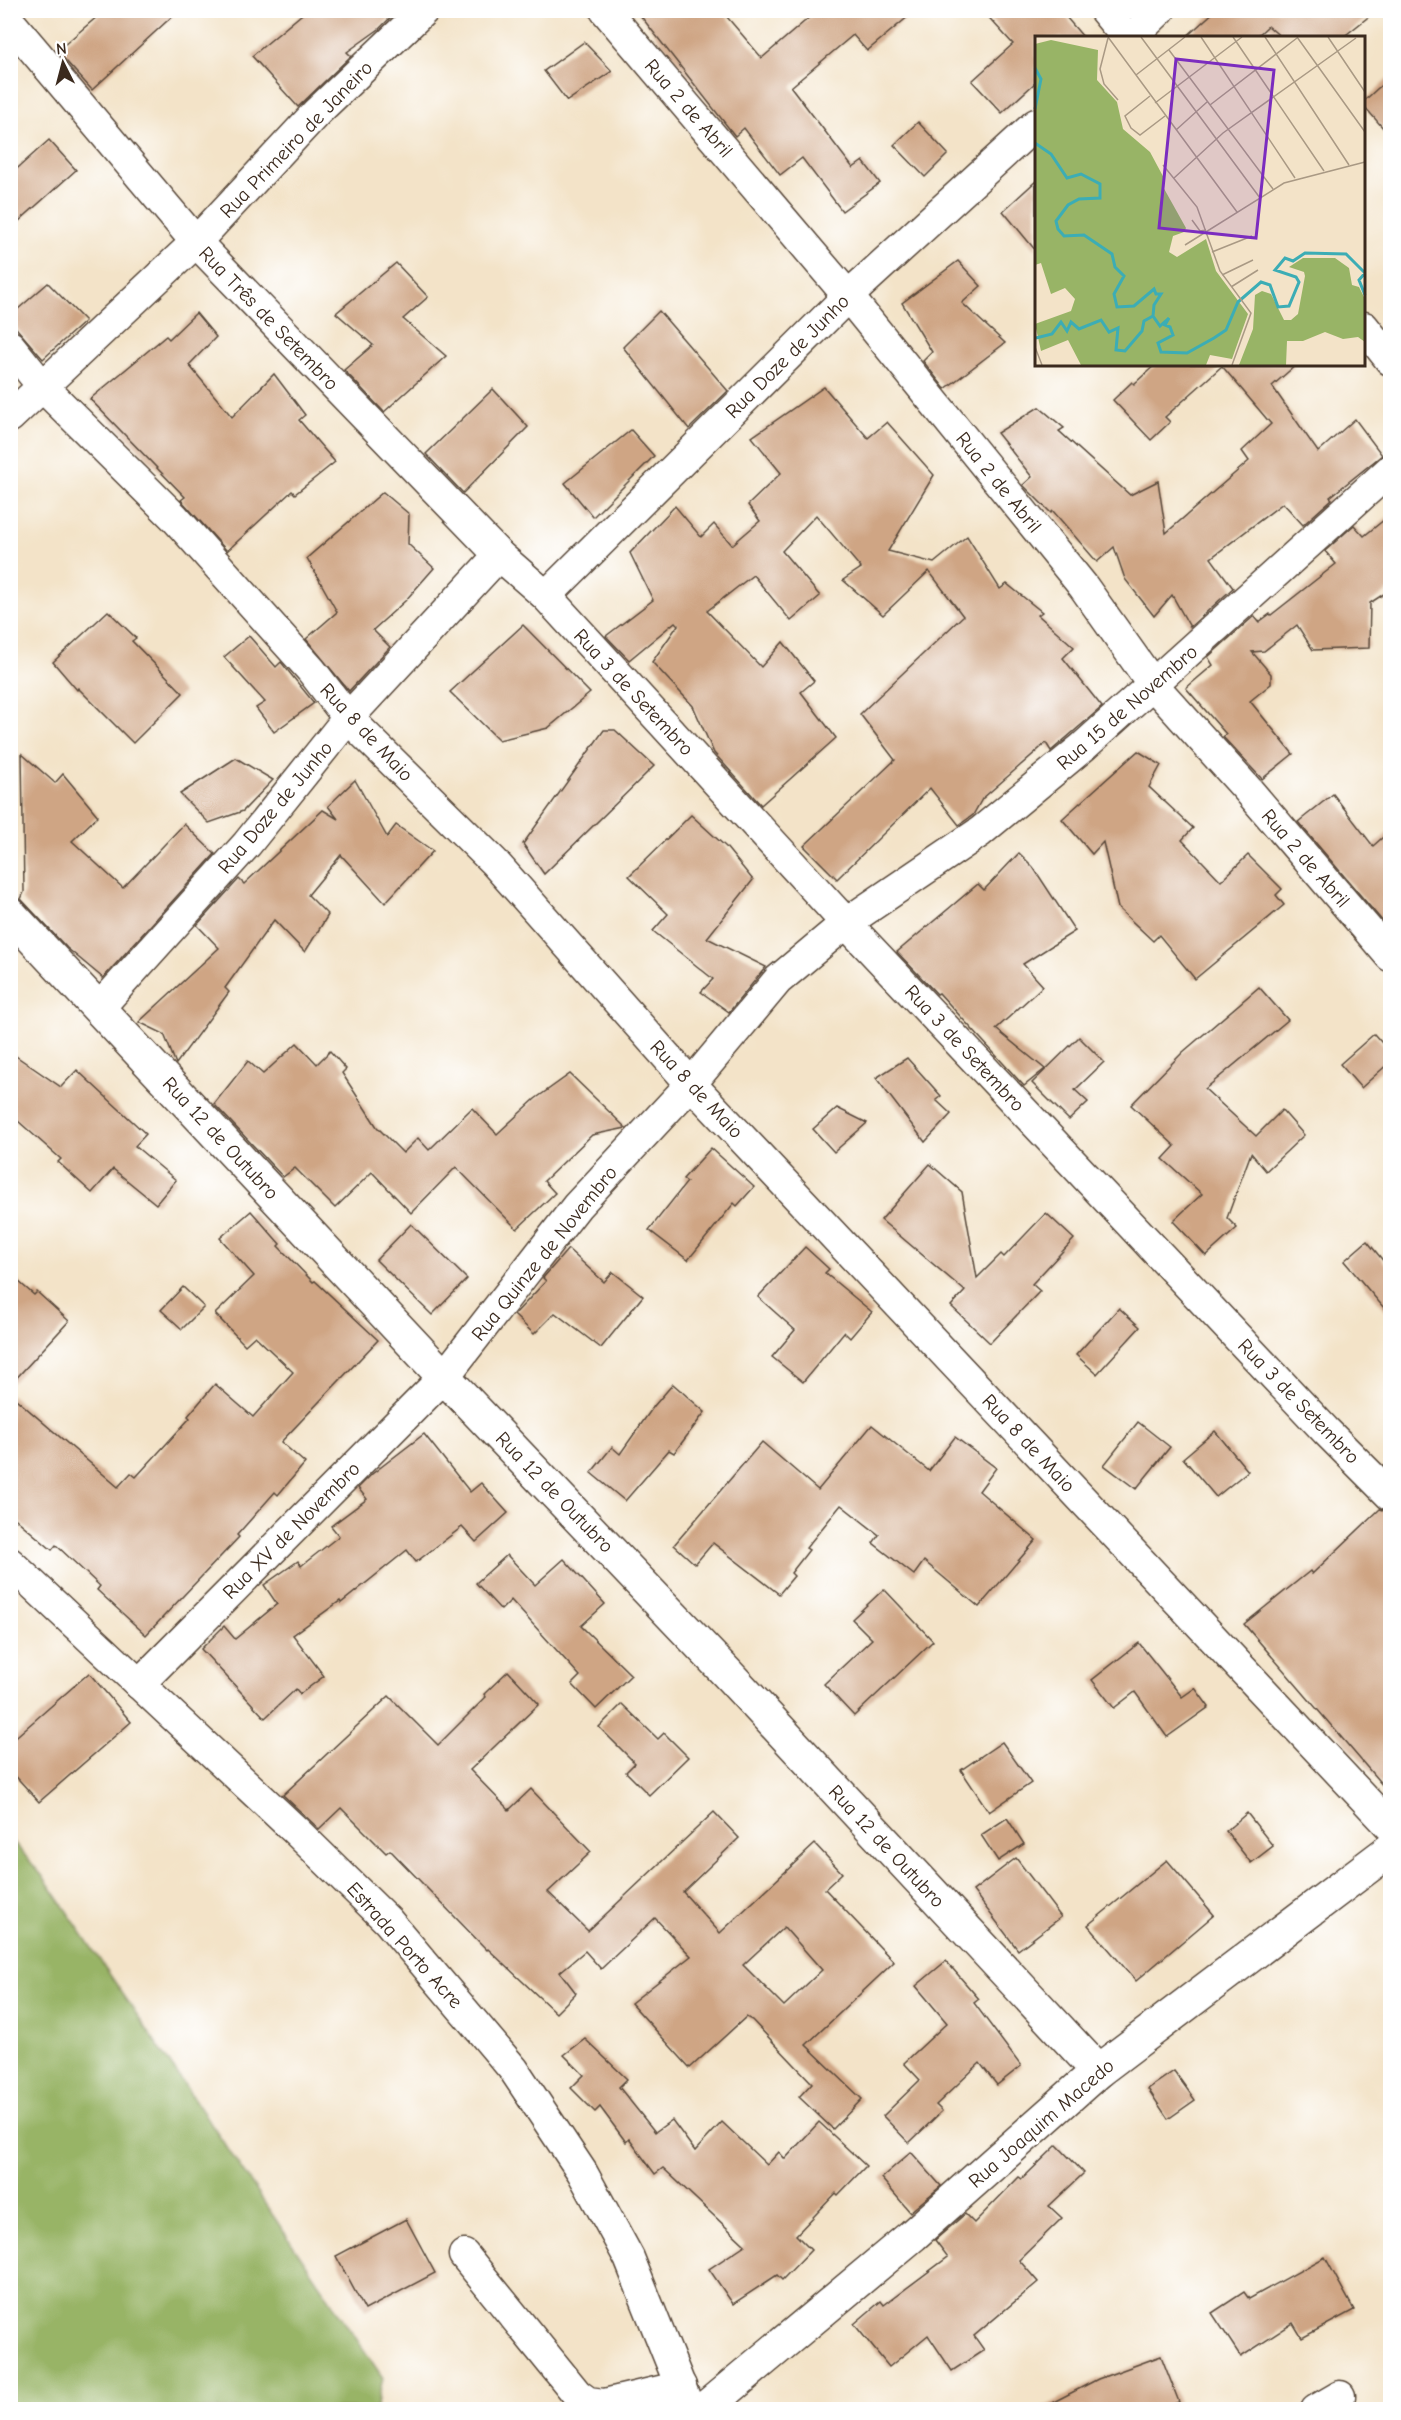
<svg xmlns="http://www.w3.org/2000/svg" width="1401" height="2420" font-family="'Comic Neue',sans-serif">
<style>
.forest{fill:#98b466;stroke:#6a6f42;stroke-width:1.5}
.building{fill:#cfa584;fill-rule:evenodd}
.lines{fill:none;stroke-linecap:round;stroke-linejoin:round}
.minor-casing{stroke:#574638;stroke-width:33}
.tertiary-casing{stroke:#574638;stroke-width:36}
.minor{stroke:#fff;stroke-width:30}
.tertiary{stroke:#fff;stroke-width:33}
.labels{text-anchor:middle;stroke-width:6;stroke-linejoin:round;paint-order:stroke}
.street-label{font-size:20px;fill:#3b2a1e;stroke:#fff}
.inset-river{fill:none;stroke:#3cadb5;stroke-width:3}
.inset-road{fill:none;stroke:#a99984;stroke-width:1.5}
.view{fill:#7b2cbf;fill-opacity:0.15;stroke:#7b2cbf;stroke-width:3}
.inset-edge{fill:none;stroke:#3b2a1e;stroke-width:3}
</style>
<rect width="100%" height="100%" fill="#fff"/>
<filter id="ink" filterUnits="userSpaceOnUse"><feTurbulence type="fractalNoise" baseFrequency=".0167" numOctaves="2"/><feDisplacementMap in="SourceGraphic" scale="12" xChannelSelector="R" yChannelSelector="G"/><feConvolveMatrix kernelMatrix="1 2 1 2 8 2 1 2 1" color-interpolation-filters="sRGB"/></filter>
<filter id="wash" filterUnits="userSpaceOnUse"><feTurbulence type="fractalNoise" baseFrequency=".008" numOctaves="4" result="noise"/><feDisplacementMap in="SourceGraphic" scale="24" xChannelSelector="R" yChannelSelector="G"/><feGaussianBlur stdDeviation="1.35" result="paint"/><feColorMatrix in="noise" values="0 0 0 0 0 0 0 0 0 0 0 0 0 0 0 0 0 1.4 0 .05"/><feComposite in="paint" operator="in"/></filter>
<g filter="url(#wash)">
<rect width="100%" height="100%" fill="#f3e3c8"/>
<!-- forest -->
<polygon class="forest" points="11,1839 45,1879 383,2378 376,2409 11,2409"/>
<g id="blocks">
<!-- building -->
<g class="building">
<polygon points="105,10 179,10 92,90 57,51"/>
<polygon points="307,10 398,10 379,29 347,52 351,56 298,107 252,56"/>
<polygon points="636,10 721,10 762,58 818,10 916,10 867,51 853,35 791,87 853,168 863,161 880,183 842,211 802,158 780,175 744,128 735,136"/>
<polygon points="982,10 1060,10 1084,38 1036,38 1036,82 1002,113 972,81 1013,44"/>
<polygon points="1216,10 1377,10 1342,38 1282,38 1268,26 1255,38 1185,38"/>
<polygon points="584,42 612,71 567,101 544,71"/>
<polygon points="1390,77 1390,136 1364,106 1364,101"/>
<polygon points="918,122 948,154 925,177 894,145"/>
<polygon points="49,140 76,170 10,229 10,175"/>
<polygon points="1036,181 1036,251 1003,211"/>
<polygon points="958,261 981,286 962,303 1005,343 945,389 923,361 932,352 902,303"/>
<polygon points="396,263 428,297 403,319 446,356 384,412 344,370 373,345 336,313"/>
<polygon points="48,283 85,321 43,359 10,321 10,316"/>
<polygon points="659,311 728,391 689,429 623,347"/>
<polygon points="196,313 216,337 189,365 232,417 274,374 305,415 299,420 335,462 295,494 292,491 227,551 181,500 185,497 90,399 166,336 169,339"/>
<polygon points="1156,364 1297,364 1272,386 1318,452 1355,419 1382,455 1330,497 1332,499 1303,525 1283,503 1211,558 1233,588 1190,627 1172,595 1154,616 1125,579 1114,547 1097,562 1053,511 1051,513 1023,485 1032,477 997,433 1039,407 1064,428 1059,431 1130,495 1158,481 1166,533 1249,461 1242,451 1271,424 1222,366 1165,417 1170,422 1151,440 1113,400 1132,382 1134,384"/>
<polygon points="824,387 868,438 887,422 934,475 888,551 934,563 967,536 1000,589 1007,584 1042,612 1038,615 1074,647 1063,658 1102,707 1051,751 1046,743 982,799 973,815 959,825 930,788 837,879 804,846 895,760 860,714 963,616 929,571 883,615 843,580 861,568 816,515 782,551 820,596 791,621 753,575 707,611 761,667 783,642 814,681 801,692 836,738 761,805 714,753 693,706 652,662 678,625 675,622 629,660 606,636 653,600 630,553 675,506 701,537 714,524 732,545 760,521 748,505 781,473 752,437"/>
<polygon points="493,389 528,427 463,493 426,454"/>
<polygon points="631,430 654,456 593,517 565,483"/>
<polygon points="383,492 409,514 408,544 434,568 405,601 373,630 390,647 349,691 306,639 337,612 307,558"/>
<polygon points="1390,515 1390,590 1370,603 1369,648 1313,650 1297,625 1264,651 1252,652 1271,674 1271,684 1250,701 1293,754 1262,779 1223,737 1226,734 1186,688 1213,665 1208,657 1254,616 1259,622 1270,614 1271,615 1336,564 1325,551 1354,525 1364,536"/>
<polygon points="108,611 136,638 132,641 183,693 133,743 78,688 77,690 53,662"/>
<polygon points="523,625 590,693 548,728 499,740 450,692"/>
<polygon points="249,636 276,667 281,662 314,703 274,732 256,708 265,702 224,657"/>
<polygon points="604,730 615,730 654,766 544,874 523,844"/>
<polygon points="1138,751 1161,765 1149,787 1193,828 1182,840 1221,881 1248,855 1282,889 1276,895 1284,905 1195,979 1159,935 1153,941 1118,908 1103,842 1092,854 1062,819"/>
<polygon points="22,754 55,783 63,774 98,816 72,841 123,888 184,824 215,854 103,978 67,948 21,899 24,892"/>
<polygon points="236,758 273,780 243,811 209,823 180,794"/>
<polygon points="355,780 387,837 396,825 433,851 385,903 341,855 308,895 328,915 305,952 274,920 225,988 229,992 176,1064 164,1034 139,1022 219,948 197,925 239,879 244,884 323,810 338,819 328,806"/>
<polygon points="1333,794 1373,846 1390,831 1390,930 1298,822"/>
<polygon points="691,815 726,847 753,880 707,938 766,967 729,1012 701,992 713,979 653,931 668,914 629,876"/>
<polygon points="1019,853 1033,867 1075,931 1023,964 1043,986 996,1029 1045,1069 1024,1086 939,993 937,994 897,952 978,884 984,890"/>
<polygon points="1259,987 1288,1020 1205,1089 1256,1136 1282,1110 1304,1135 1266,1171 1251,1153 1227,1218 1237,1228 1206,1256 1173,1221 1202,1194 1163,1159 1175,1146 1131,1105 1183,1052"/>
<polygon points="1374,1034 1390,1052 1390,1062 1361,1088 1340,1064"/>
<polygon points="1079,1037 1104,1062 1075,1090 1088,1102 1069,1120 1032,1083"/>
<polygon points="297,1043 317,1064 330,1051 346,1069 342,1073 377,1127 403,1153 418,1138 429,1150 472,1108 497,1134 535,1099 570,1074 626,1128 592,1135 544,1181 555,1193 517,1229 456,1167 411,1213 372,1172 335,1208 295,1168 283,1177 214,1104 248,1061 263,1074"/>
<polygon points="10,1052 61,1087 77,1070 146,1134 135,1146 176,1180 156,1204 113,1169 92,1193 58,1162 61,1159 10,1114"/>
<polygon points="907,1058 941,1096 936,1100 951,1114 925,1142 876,1078"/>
<polygon points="837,1108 867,1123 834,1152 813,1129"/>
<polygon points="711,1148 754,1187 737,1206 734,1203 688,1260 649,1230 687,1182 683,1179"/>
<polygon points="930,1164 962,1192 977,1278 1001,1254 1004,1257 1046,1213 1074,1239 1032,1284 1040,1291 990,1343 951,1306 965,1291 881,1220"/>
<polygon points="251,1211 280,1244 278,1246 313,1282 315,1281 378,1340 281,1442 305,1463 278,1495 275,1492 237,1535 239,1537 146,1635 97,1590 100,1586 56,1545 52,1550 10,1514 10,1394 118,1487 131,1473 136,1477 190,1418 188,1416 215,1384 253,1417 293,1372 255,1336 245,1345 215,1314 254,1276 220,1238"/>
<polygon points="411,1224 467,1279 432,1315 376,1260"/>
<polygon points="1367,1241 1390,1269 1390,1315 1344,1261"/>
<polygon points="805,1247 829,1269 825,1273 872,1312 850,1338 844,1332 803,1382 772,1357 795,1330 758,1297"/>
<polygon points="568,1249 604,1282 613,1272 643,1296 601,1348 555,1313 534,1334 514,1315 546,1281 543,1278"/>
<polygon points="10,1274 34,1295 37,1292 69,1321 10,1385"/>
<polygon points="183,1287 204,1307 182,1329 161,1310"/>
<polygon points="1119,1308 1140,1327 1097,1374 1076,1355"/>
<polygon points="673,1384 705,1412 674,1453 669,1450 625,1501 591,1473 612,1447 620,1454 654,1406"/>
<polygon points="1138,1422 1170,1447 1136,1489 1104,1465"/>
<polygon points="872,1425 929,1471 955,1437 996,1468 979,1491 1036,1540 979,1607 924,1561 914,1575 873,1543 879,1535 841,1505 806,1548 809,1550 791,1573 794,1576 779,1594 713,1543 695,1564 674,1545 762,1442 818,1490"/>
<polygon points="1215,1431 1248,1471 1216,1497 1183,1458"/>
<polygon points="424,1434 470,1492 481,1483 508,1513 476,1542 462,1527 416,1562 407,1550 341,1603 340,1601 293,1635 324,1676 300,1694 296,1689 265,1718 201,1649 224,1626 235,1639 277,1604 264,1585 298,1561 301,1566 339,1536 331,1526 367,1499 358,1488 372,1474"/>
<polygon points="1380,1509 1390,1512 1390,1794 1244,1624 1310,1571 1312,1574"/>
<polygon points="507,1555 535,1585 564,1559 605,1604 581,1626 631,1675 596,1709 572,1684 580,1676 511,1600 501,1610 476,1583"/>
<polygon points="884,1589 933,1641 854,1716 824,1684 872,1639 852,1619"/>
<polygon points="1139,1643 1182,1697 1195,1688 1209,1707 1167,1737 1135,1692 1114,1708 1092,1680"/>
<path d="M508,1671L539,1704L470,1770L509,1810L531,1789L591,1852L548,1892L588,1931L714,1812L739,1838L683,1892L720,1933L815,1844L842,1873L825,1889L894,1962L806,2045L862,2099L833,2129L799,2097L812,2083L752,2020L746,2017L690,2068L631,2003L691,1956L655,1918L601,1969L585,1951L560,1972L576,1993L556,2013L488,1949L487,1950L390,1850L386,1853L341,1808L319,1829L283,1795L389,1696L438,1745L486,1697L484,1694ZM784,1927L822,1970L784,2006L743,1965Z"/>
<polygon points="89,1673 131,1722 39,1802 10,1770 10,1742"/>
<polygon points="622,1704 658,1739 664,1733 688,1757 649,1795 626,1772 635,1763 599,1727"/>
<polygon points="1002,1742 1031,1783 989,1812 961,1770"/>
<polygon points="1247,1813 1273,1846 1251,1863 1226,1831"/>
<polygon points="1007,1818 1024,1844 998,1861 981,1835"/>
<polygon points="1016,1858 1061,1917 1018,1950 973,1891"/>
<polygon points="1167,1860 1214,1915 1136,1981 1088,1925"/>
<polygon points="946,1961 979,1999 974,2003 1021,2066 997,2085 980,2063 936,2105 942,2111 909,2143 883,2116 920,2080 904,2063 947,2023 916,1986"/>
<polygon points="585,2039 627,2079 619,2087 655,2132 672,2120 695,2151 722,2122 767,2165 779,2152 785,2159 819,2122 866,2166 838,2195 836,2193 796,2235 811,2250 782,2280 777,2275 733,2304 709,2269 745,2245 663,2168 655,2174 629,2139 626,2142 600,2107 595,2112 571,2088 584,2075 564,2055"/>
<polygon points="1174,2071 1195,2100 1168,2119 1148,2089"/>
<polygon points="1057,2145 1084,2173 1049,2206 1062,2218 1019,2260 1038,2282 974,2336 984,2350 952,2371 928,2335 889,2367 854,2324 881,2301 884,2305 948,2257 935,2240 965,2214 974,2223 1019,2177 1022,2179"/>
<polygon points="911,2152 941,2186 910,2212 881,2178"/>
<polygon points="406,2219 435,2273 365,2310 336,2256"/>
<polygon points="1325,2257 1354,2310 1302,2338 1293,2323 1241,2357 1212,2313 1244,2292 1249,2299"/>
<polygon points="1161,2356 1179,2402 1160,2409 1040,2409 1098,2379"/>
</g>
</g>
</g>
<g filter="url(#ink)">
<use href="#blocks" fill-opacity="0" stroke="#574638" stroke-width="1.5"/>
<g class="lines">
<!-- minor casing -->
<g class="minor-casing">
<g id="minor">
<polyline points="605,10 848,296 1083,586 1154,686 1248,790 1390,956"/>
<polyline points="1104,10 1127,38"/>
<polyline points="10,22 196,242 499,555 546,596 846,923 1326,1431 1390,1495"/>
<polyline points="1131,38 1160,10"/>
<polyline points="1364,327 1390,360"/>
<polyline points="10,346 43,387 175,518 311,670 348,718 494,862 691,1084 1390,1826"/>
<polyline points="10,417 196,242 317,112 424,10"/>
<polyline points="546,596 848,296 1036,124"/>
<polyline points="100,1007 247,844 348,718 499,555"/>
<polyline points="10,1563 295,1830 388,1921 514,2070 582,2172 629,2258 690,2410"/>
<polyline points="139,1684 444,1377 577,1206 691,1084 778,980 846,923 980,832 1084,746 1390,470"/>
<polyline points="464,2255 577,2394 588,2402 604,2404 681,2386"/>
<polyline points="1316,2410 1340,2396"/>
</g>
</g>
<!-- tertiary casing -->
<g class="tertiary-casing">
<g id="tertiary">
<polyline points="10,914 444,1377 726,1672 1098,2071"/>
<polyline points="703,2410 913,2235 1098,2071 1390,1850"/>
</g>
</g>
<!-- minor -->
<use href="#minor" class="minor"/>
<!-- tertiary -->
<use href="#tertiary" class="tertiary"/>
</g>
</g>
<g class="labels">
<!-- street labels -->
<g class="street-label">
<text transform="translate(689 108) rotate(49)" y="7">Rua 2 de Abril</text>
<text transform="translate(296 139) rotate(-46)" y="7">Rua Primeiro de Janeiro</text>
<text transform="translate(269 318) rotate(46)" y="7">Rua Três de Setembro</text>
<text transform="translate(787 356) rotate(-45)" y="7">Rua Doze de Junho</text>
<text transform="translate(999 482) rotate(51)" y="7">Rua 2 de Abril</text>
<text transform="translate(634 692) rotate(47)" y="7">Rua 3 de Setembro</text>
<text transform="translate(1127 707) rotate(-41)" y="7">Rua 15 de Novembro</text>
<text transform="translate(367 732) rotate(47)" y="7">Rua 8 de Maio</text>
<text transform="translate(275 807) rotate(-50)" y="7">Rua Doze de Junho</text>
<text transform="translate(1306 858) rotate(49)" y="7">Rua 2 de Abril</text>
<text transform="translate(965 1048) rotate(47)" y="7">Rua 3 de Setembro</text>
<text transform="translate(697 1089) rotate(47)" y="7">Rua 8 de Maio</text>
<text transform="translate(221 1138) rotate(47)" y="7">Rua 12 de Outubro</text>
<text transform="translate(544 1253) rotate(-51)" y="7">Rua Quinze de Novembro</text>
<text transform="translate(1299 1401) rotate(46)" y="7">Rua 3 de Setembro</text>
<text transform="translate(1029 1443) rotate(47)" y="7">Rua 8 de Maio</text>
<text transform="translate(555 1492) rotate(46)" y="7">Rua 12 de Outubro</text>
<text transform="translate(291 1530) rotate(-45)" y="7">Rua XV de Novembro</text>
<text transform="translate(887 1846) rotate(47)" y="7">Rua 12 de Outubro</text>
<text transform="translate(405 1945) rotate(48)" y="7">Estrada Porto Acre</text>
<text transform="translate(1041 2123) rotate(-41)" y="7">Rua Joaquim Macedo</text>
</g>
</g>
<!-- overview -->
<g transform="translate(1035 36)">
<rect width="330" height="330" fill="#f3e3c8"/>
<path d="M16,4L63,14L62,44L82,66L88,93L115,116L130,144L127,149L151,192L149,196L138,200L134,216L142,221L171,203L181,235L213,278L197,323L175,319L171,329H46L33,304L6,315L0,288L36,275L40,263L30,252L16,258L6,227L0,229V8ZM268,222H300L314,232L317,249L324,251L330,263V306L323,301L308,303L290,296L268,305H252L251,329H204L218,293L220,259L227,255L236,258L249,284H256L263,278L270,240L269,236L254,231Z" fill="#98b466"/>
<path class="inset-river" d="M0,32L6,43L0,73M0,107L16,118L32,142L46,138L65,148V162L44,163L33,169L21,185L23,193L29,200L49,199L77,218L80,231L89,240L79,258L82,271L99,270L119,253L121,258H126L119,269L118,280L125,290L134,282L130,289L135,291L138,299L123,307L126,316L152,317L179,302L191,294L203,266L226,246L235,249L243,271L254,270L264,246L261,241L240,234L250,222L258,225L270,217L311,218L330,237M330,237L324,244L330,259M1,302L17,298L26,286L32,295L36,286L44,293L66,284L74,296L83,292L81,314L90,315L107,295L109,285L118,280"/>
<path class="inset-road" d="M73,1L202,176M106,1L225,162M166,1L260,142M198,1L289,135M230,1L314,129M262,1L330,96M293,1L330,56M73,2L65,33L69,48L83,64M134,14L238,153M101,39L150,1M115,60L90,80L96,92L105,99L130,80M120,67L207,1M175,69L262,2M141,94L172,66M128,129L162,171L185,235L216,277L197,329M139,142L188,97L321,2M157,184L165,195L171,194M150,209L249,147L330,126M177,216L217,200M187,239L218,224M196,251L223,234M0,311L7,329"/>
<path class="view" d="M141,23L239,34L221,202L124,192Z"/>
<rect width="330" height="330" class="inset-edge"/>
</g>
<!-- margin -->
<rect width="1401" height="2420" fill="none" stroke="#fff" stroke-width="36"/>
<!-- north arrow -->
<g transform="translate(63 63) rotate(354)" stroke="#ffffff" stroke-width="4.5" paint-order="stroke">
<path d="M0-4.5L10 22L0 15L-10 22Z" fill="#3b2a1e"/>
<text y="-9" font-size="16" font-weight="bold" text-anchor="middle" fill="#3b2a1e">N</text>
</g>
</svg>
